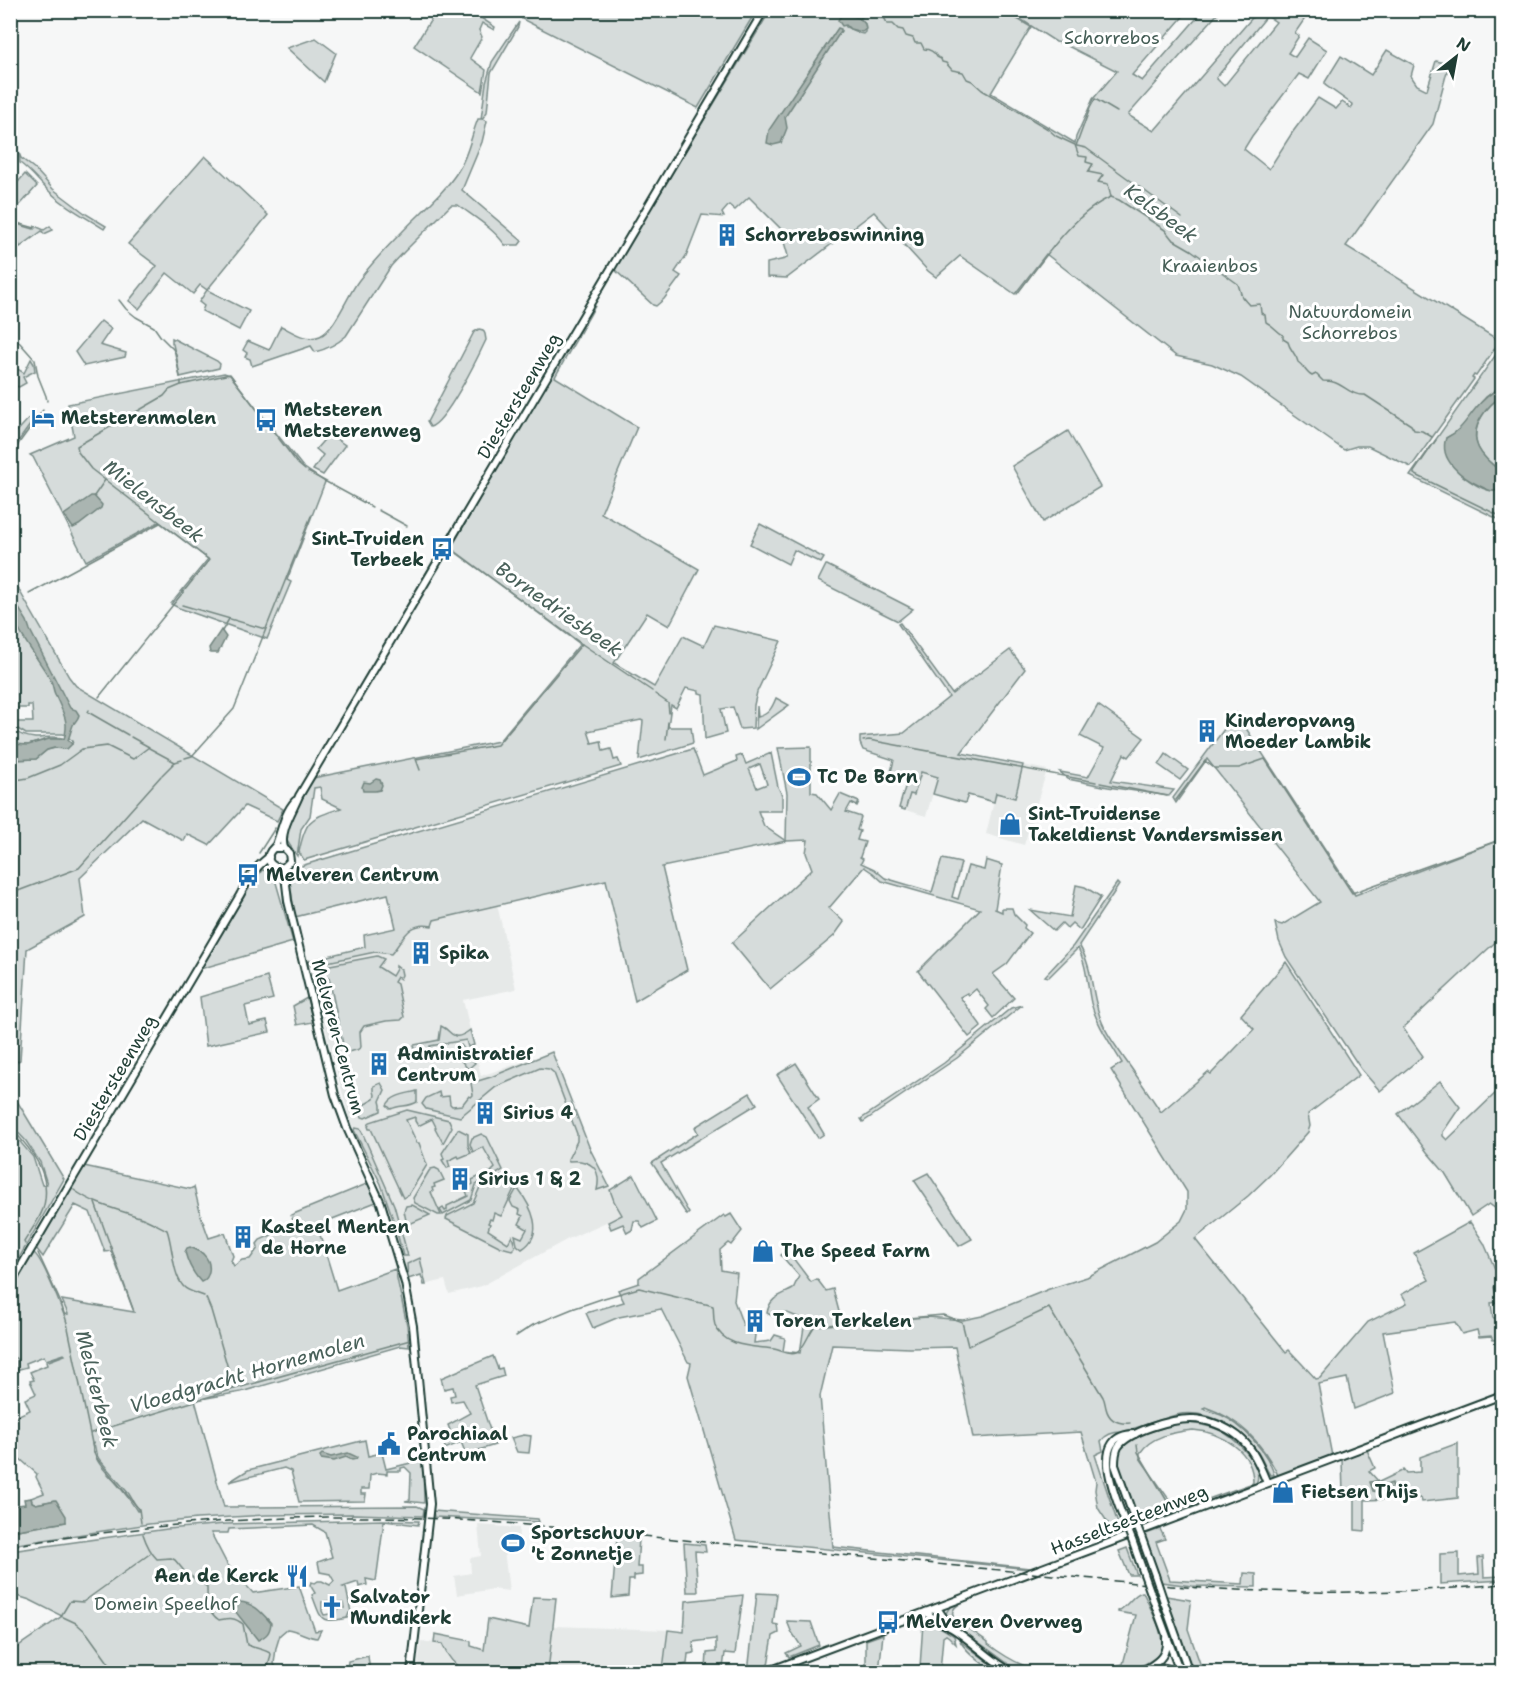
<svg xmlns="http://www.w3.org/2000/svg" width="1513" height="1683" font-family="'Shantell Sans',sans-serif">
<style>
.built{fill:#e6e9e8}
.green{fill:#d6dcdb;stroke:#7a8c88;stroke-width:1.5;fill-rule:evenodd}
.water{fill:#aab5b1;stroke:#72857f;stroke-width:1.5}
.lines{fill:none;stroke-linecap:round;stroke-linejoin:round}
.stream{stroke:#72857f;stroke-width:1.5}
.secondary-casing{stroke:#1f3d34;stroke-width:10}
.secondary{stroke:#fff;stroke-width:6}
.rail{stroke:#1f3d34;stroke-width:1.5;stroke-dasharray:9 4.5;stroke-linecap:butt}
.secondary-bridge-casing{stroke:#1f3d34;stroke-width:10;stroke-linecap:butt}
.secondary-bridge{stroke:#fff;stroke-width:6}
.labels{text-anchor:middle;stroke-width:6;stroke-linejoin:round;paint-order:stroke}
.park-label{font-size:18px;fill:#445d55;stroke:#fff}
.poi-label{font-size:18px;font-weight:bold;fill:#1f3d34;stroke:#fff;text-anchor:start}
.street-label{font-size:18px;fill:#1f3d34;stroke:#fff}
.water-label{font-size:20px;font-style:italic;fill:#49615a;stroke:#fff}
</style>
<rect width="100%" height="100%" fill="#f6f7f7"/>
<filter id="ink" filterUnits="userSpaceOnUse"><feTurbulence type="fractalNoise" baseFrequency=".0167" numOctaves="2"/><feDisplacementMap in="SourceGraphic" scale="12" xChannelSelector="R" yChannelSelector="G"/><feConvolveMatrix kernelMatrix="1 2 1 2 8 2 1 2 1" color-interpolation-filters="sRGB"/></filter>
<g filter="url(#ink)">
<!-- built -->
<g class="built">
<polygon points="1023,765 1047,770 1024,845 986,834 996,793 1015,798"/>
<polygon points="921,772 938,777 926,816 905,810 910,793 914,794"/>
<polygon points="497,904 516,989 463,1000 481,1076 552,1052 590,1149 609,1186 614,1201 622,1215 568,1239 482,1286 449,1294 445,1280 424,1285 421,1275 408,1279 395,1225 381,1184 350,1121 308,964 366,950 364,935"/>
<polygon points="478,1525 519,1528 518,1552 504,1550 509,1591 494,1589 457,1595 454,1576 471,1573 470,1558 481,1556"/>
<polygon points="553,1626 668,1630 662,1672 548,1672"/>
<polygon points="421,1641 442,1644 446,1654 453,1663 462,1671 466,1672 417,1672"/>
</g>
<!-- green -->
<g class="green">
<polygon points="528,10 756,10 756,11 698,108 522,19"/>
<polygon points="428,11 480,11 478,16 495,27 494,30 482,23 479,30 482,37 470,58 486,70 482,92 414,46 434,15"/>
<path d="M770,11H1188L1132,75L1142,81L1203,11H1220L1128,115L1154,131L1258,11H1271L1272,12L1274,11H1292L1299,16L1303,11H1310L1295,33L1299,36L1288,53L1295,57L1308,38L1327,50L1309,79L1299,74L1252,136L1244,149L1269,169L1292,133L1318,98L1336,109L1342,102L1351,108L1353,105L1325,85V82L1341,56L1371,75L1387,50L1414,65L1411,76L1417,85L1427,90L1436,61L1449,64L1433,124L1346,246L1500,341L1476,376L1474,375L1472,378L1474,379L1411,467L1368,446H1357L1344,450L1241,377L1212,364L1176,356L1046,254L1015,294L960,256L936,277L928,271L874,212L787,278L767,277V263L785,259L788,256L780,228L749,197L735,210L729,205L722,213L724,217L702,215L686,256L675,272L681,276L664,299L656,306L653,305L614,269ZM851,12L862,17L860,18L865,24V32L863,34L859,33L846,27L841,16ZM1011,13L1056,42L1062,43L1117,71L1093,99L1076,137L1075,143L991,93L1031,27L1012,16ZM1267,16L1276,22L1224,86L1216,78Z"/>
<path d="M519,22L518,27L491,73L487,112L482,119L487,121L482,142L462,190L522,241L519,245H505C493,228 474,217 458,205H451L404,252L391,266L346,336C336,345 327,349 315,352L311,346L252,366L250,359L245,357L247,353L243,350L248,341L269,350L281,326C293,332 306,342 320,336C335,330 348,294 359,280C372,263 387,247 402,232C421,212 443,194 458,171C468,156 471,136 478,119H481L486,83L492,62Z"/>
<polygon points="316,38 336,53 324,82 287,48"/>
<path d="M19,153L21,158L35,169L53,189L86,214L106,226L104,229C86,217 65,207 50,192C39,182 31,171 20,163Z"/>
<polygon points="205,156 268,215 207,290 249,311 239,330 202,311 204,306 199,302 207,290 200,285 193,294 167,273 139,309 129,301 157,266 128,244"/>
<polygon points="25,174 37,186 21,204 11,211 11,190"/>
<polygon points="10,222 34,229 35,226 44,230 50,226 53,230 44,234 42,231 20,247 11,226"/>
<path d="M592,304L595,306L555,377L637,427L601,513L699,569L669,626L647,613L614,663L654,687L683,636L704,646L714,625L781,641L757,692L754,705L753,728L740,729L733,707L721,709L726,733L705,739L703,694L699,693V691L686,688L676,708L671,705L668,727H691L693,743L639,760L643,721L641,720L588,731L592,743L601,741L603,751L611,749L614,760L618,759L621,766L304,860L299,852C306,818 310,819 341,808L322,799L320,787L314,788L310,816L301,829L297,856L285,838L296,810L313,778L499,741L580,644L451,548Z"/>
<polygon points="101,321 111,329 100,345 126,353 125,357 84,366 75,352"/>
<path d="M479,329L483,330L485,334L486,340C478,357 446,423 430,427L427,422L474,332Z"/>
<polygon points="172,338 217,361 220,364 219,368 180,377 173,344 172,343"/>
<path d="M1502,346V386L1486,397L1460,430L1446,438C1447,446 1448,455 1451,462C1455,473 1482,491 1493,491C1496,491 1500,489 1502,488V521L1410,476Z"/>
<polygon points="31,359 34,364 35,371 23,377 26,383 19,387 11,385 11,365 24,373"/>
<polygon points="224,373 230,375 303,467 325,482 287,580 291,582 267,639 179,608 171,604 208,559 159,522 86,561 33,457 30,455 74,436 68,404"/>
<path d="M1502,396V472C1495,466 1486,461 1481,453C1467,432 1484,406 1502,396Z"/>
<polygon points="32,415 35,418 17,443 11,460 11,438"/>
<polygon points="1068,431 1100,487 1043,522 1012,466"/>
<polygon points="329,434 345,445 323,475 313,470 323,455 316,449"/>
<polygon points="760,524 824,558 821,563 794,550 788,564 750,544"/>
<polygon points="826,565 827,565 913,609 898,621 818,581"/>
<path d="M11,576L69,677L76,686L283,809L277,821L245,806L209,845L187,834L184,841L142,818L80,878L85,917L27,949L20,1060L11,1065V760L36,759L47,750L72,744L73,741L63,734H26L11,725V722H33L32,705H28V708H11C11,698 14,686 10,677V618L15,605L11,598Z"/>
<polygon points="900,623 952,694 1010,650 1025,669 961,753 1023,765 1015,798 996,793 994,802 968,795 965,803 933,794 938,777 921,772 914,795 910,794 905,810 899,808 908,777 891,772 894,760 863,750 860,743 860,737 904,733 949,697 898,624"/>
<path d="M776,698L789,705L756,729L757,706L758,717C769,714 772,708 776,698Z"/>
<polygon points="1098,705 1144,738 1129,757 1124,754 1111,781 1174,790 1169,796 1108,787 1068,779 1060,772 1088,777 1104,748 1080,736"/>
<polygon points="1236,713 1355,895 1502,839 1502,936 1403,1028 1423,1056 1380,1091 1361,1069 1286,957 1279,941 1275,923 1282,925 1320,902 1207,759 1176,803 1173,798"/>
<path d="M11,729C18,734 25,737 35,738C45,738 55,735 65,739H49L28,745L11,744Z"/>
<path d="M811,747V792L817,793L831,810L840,794L859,802L857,806L851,803L846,812L861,817L857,830L860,831L857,840L865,842L860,857L863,859L861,863L874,869L885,878L932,892L942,859L961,863L952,897L958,899L968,866L984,870L986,860L1002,865L995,909L1002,912V908H1012L1014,914L1025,925L1024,928L1030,933L1007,964L993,974L1014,998L993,1018L986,1009L989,1006L976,989L969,995L967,993L960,997L980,1024L981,1027L969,1037L918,971L980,909L882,881L873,873L864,867L829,908L844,922L834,936L770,989L732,943L812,869L806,853L808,840L786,841L662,867L687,970L635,1001L606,880L434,920L432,926C408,921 404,939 391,954L375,952L313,965L309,964L307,961L365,947L364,935L396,928L388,894L295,917L289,876L290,871L294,868L693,749L703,775L737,761L736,757L742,755L746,764L771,753L778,787L782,795V811H758L764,826L786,841L787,793L778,748ZM760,764L767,784L757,788L749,769Z"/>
<polygon points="1166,754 1188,770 1180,780 1159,765"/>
<polygon points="262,870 270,871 275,879 293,942 200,969 251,885 252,885"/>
<path d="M1117,883L1119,885L1079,945C1094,969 1091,997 1102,1022C1107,1035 1116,1046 1124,1058C1137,1076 1149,1094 1161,1112L1208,1072L1211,1074L1254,1029L1241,1015L1286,962L1359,1075L1308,1114L1310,1126L1308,1132L1270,1175L1248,1196L1195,1239L1286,1352L1289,1350L1316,1379L1320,1378L1368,1322L1407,1303L1402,1294L1429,1280L1414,1253L1470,1222L1484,1243L1501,1283L1494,1287L1498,1302L1491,1303L1493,1318L1502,1317V1339L1493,1340L1491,1336L1479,1337L1477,1330L1462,1334L1455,1322L1383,1332L1395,1393L1354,1409L1347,1378L1318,1384L1332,1456L1279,1477C1263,1443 1240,1419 1205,1407L1203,1409C1209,1411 1215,1413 1221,1415C1242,1424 1269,1453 1274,1475H1270C1264,1466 1261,1455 1254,1447C1236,1424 1205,1409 1176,1415C1158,1420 1140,1427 1122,1432C1114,1432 1106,1434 1101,1441L1103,1451L1095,1455L1120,1530L1114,1532L1098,1508L1095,1490L1096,1482L1081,1432L973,1438L955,1347L910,1348L832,1345L820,1396L833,1547L1029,1568V1569L736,1540L688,1376L691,1363L688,1362L661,1309L619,1317L593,1328L586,1313L624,1302L618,1290L639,1283V1278L724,1215L726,1217L731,1214L742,1231L731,1245L728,1243L720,1250L721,1270L737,1273L734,1301L743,1325L755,1335L754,1343L771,1341L775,1335L785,1338L783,1351L800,1353L805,1320L785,1312L774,1317L767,1313C770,1297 780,1296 793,1289L799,1276L781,1255L787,1250L811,1282L817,1279L826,1291L833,1289L842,1323L928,1317L963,1320L982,1316L1049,1289L1087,1277L1155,1242L1181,1221L1187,1209V1192L1111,1070L1122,1063C1111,1044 1097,1025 1091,1003C1087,985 1087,965 1078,948L1049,977L1045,976L1073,946Z"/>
<polygon points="1076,885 1085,887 1101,897 1080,930 1072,923 1067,928 1062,923 1054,931 1030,910 1070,917"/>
<polygon points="377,956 384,959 378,967 392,976 396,969 396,966 401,970 402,975 400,979 397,977 394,982 397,984 404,1017 401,1020 386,1021 364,1026 360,1032 361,1047 357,1050 343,1053 342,1050 344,1049 329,978 325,979 323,969 325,966"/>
<polygon points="267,977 273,999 245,1006 249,1025 267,1021 270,1032 206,1046 200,997"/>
<polygon points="307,998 313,1022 297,1025 293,1006"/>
<polygon points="1022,1005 957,1058 863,1122 861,1119 944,1063 1011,1008"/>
<path d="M441,1026C453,1031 452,1044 470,1030L474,1045L468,1047L466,1040L430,1046L431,1057H417L414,1045L439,1040Z"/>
<polygon points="461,1045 475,1063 468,1069 453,1051"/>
<path d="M552,1052L590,1149L609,1186L597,1190C602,1168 590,1159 569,1161L568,1159L577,1141V1134L554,1073L549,1069L540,1068L496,1087L460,1117L426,1109L422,1104L426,1098L439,1092L440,1097L449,1096L450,1104L452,1106L462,1105L469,1096L471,1097L473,1095L471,1083L491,1077Z"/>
<polygon points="796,1063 819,1099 808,1107 824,1134 818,1138 777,1075"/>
<polygon points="1440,1081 1460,1107 1443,1132 1443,1136 1447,1140 1499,1090 1502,1094 1502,1213 1489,1204 1471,1216 1445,1173 1427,1152 1398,1114"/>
<polygon points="381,1083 385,1090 380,1101 381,1105 381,1111 365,1118 362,1117 360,1112 360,1107 374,1099 375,1095 374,1091 374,1086"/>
<polygon points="11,1091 64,1179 11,1272 11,1131 33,1157 42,1185 47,1184 40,1162 26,1141 11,1125"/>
<path d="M417,1091V1102C409,1107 400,1105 391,1109L387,1105C392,1095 406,1094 417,1091Z"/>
<polygon points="750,1093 757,1104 661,1163 689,1213 687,1215 652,1163 698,1133 695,1127"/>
<polygon points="407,1110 449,1120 452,1127 443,1143 435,1128 436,1127 432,1119 418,1126 415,1121 415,1117 406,1120 417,1143 419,1143 427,1165 409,1194 403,1198 371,1129 369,1129 368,1126 370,1122"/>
<polygon points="355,1128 360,1129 362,1132 394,1205 408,1256 403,1256 395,1225 381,1184 354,1130"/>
<polygon points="458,1129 468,1134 468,1145 471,1153 459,1158 458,1156 448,1161 450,1167 447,1168 442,1160 444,1159 442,1153"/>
<polygon points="481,1134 487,1137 503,1170 495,1175 491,1172 495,1168 483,1147 473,1152 470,1144 472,1138"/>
<path d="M84,1166L190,1189L194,1187L201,1216L209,1238L225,1233L233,1256L231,1261L234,1266L242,1260L250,1259L258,1248L257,1244L260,1240L287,1228L288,1225L294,1223L291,1215L369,1183L376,1202L317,1225L337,1290L395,1269L407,1325L409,1347L400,1346L241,1392L195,1400L224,1507L417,1506L424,1509L423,1516L353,1514L266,1515L197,1519L149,1524L11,1545V1531L66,1522L55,1500L36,1504L32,1502L31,1498L44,1493L36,1477L37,1474L19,1458V1455L11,1453L10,1415L15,1417L30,1410L25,1399L36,1394L30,1381L34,1380L30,1372L47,1365L46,1362L65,1355L64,1354L46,1360L44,1356L26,1363L27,1367L16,1370L17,1359L11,1356V1297L16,1288L13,1286L34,1253C43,1260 59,1302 64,1315L68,1314L62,1300L134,1312L111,1251L105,1252L90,1212L75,1205L43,1257L36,1248ZM94,1443L96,1453L99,1459L129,1494L139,1511H137C131,1501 124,1492 117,1484C106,1471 94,1462 92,1444Z"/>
<polygon points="435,1168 439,1170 444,1180 434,1184 435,1187 432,1188 433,1191 431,1192 441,1215 438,1215 415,1203 413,1198 429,1171 431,1169"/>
<polygon points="489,1172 490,1175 489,1178 476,1185 471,1200 443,1215 440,1210 443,1208 445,1211 447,1210 447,1206 468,1196 465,1188 473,1184 472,1180"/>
<polygon points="928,1173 972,1239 959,1246 914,1180"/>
<path d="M506,1174L512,1177L515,1187C511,1194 504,1212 501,1216L494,1213L492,1220L490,1219L488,1223L490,1224L488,1230L508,1243L512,1236L515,1247L512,1250L501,1247L446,1219L447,1216L473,1203L481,1185Z"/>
<polygon points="634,1175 657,1221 643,1228 639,1221 634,1221 632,1230 627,1233 623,1224 611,1229 608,1222 622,1215 614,1201 610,1190"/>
<path d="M518,1189C531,1206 546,1234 522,1249L517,1245L515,1235L522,1238L527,1229L519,1224L523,1216L519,1214L520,1210L513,1207L510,1201L516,1190Z"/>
<polygon points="412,1205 414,1206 430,1215 407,1225 404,1211 406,1206"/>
<polygon points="420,1258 426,1285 424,1285 421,1275 408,1279 407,1264"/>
<polygon points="493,1356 498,1369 502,1368 504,1376 475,1385 495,1445 466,1454 461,1442 445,1449 443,1432 450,1430 448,1425 470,1413 463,1400 451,1402 450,1396 455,1395 453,1387 444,1389 441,1378"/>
<path d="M1181,1423C1194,1423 1207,1425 1219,1430C1235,1437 1267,1468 1255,1485L1141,1528L1118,1464C1118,1458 1118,1450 1122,1445C1130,1436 1169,1426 1181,1423ZM1193,1430C1221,1432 1254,1451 1253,1483L1169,1513L1173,1505L1140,1458V1453C1151,1436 1174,1432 1193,1430Z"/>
<polygon points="524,1435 531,1436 529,1453 517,1452 511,1438"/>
<polygon points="365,1440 368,1456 382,1453 386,1469 423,1460 424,1503 405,1501 410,1500 411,1473 405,1467 401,1468 401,1471 387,1471 387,1474 377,1473 370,1475 369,1489 361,1489 361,1494 366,1494 365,1501 299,1502 291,1471 284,1468 229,1482 248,1470"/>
<polygon points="1458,1443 1458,1498 1422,1502 1421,1498 1365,1500 1365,1531 1355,1530 1355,1494 1343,1494 1342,1459 1367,1450 1375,1468 1369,1471 1379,1482 1404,1470 1406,1473 1420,1472 1420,1457"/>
<polygon points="433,1511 538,1519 539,1522 434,1517"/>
<path d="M383,1520L419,1521L418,1525L384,1521L376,1581L366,1579L367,1585L359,1587L358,1582L343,1587L346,1588L351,1612L349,1613L347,1618C319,1624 322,1620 312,1595L315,1593L310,1585L311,1582L315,1583L318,1581H322L330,1585L334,1581L330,1574L320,1572L318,1562L332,1557L325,1532L313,1525L229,1529L228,1533H211L227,1564L253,1593C268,1590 283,1589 299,1586L315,1631L321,1630L317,1638C308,1638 298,1630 287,1629L280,1635L276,1648L274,1664L277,1669L286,1672H11L10,1652L62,1616L30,1600L11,1594V1551L167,1529L225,1524ZM335,1600L336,1604L343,1603L344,1608L337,1609L336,1613L324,1615L322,1611V1602Z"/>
<polygon points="1160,1529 1165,1539 1156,1542 1170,1580 1243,1584 1244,1573 1256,1574 1256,1587 1192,1586 1161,1582 1143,1535"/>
<polygon points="617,1537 639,1539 637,1567 642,1567 642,1575 634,1576 634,1580 629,1580 628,1596 612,1598"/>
<polygon points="684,1543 705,1545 706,1552 695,1551 698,1592 687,1592"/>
<polygon points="1127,1548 1137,1575 1129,1575 1119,1551"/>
<polygon points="1459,1553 1459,1576 1479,1574 1478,1558 1483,1557 1484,1577 1502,1576 1502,1580 1440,1584 1440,1554"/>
<path d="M1142,1592H1143C1150,1608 1162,1628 1162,1645C1162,1661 1130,1671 1117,1672C1109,1673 1101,1673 1094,1672L1123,1664L1136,1615L1118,1612V1611C1127,1607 1133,1594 1142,1592Z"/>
<polygon points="757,1593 777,1594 773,1624 778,1625 779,1633 773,1636 768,1665 748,1672"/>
<polygon points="743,1595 735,1654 725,1653 723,1668 706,1669 707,1653 716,1652 716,1639 693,1642 694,1653 688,1654 687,1664 663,1669 668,1630 684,1632 686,1601"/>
<polygon points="1166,1596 1190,1600 1191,1604 1188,1629 1203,1672 1192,1672"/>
<path d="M533,1597L556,1598L548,1672H466C455,1666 447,1656 442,1644L434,1643L435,1634L471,1641V1646L484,1650L488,1619L529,1628Z"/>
<path d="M955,1605H958C953,1608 951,1613 954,1618L988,1642V1644C1005,1657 1022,1667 1043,1672H1023L1014,1668L955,1625L948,1618L946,1613L949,1608Z"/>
<polygon points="787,1621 811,1622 819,1645 789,1657 786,1653 801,1646 791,1631"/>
<path d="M923,1623C935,1623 944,1629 954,1636L956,1644L949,1637L946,1635L943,1637L940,1672H897V1665L920,1667Z"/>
<polygon points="883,1634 879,1672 837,1672 837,1671 866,1669 866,1640"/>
<path d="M960,1641L1002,1672C990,1673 966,1651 960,1641Z"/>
<polygon points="368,1656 370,1672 347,1672 348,1661"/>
</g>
<!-- water -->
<g class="water">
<path d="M845,15C853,15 860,17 865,24L866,29L862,32L850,29L846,25L842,26L838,20L841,16Z"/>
<polygon points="838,28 841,29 841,31 785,117 787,128 781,143 773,145 767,143 769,130"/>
<path d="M1502,386V396C1494,401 1487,408 1482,416C1466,441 1482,458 1502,472V488C1500,489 1497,491 1493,491C1489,491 1484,488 1480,486C1463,478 1438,460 1446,438C1461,431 1466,420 1476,408C1484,398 1492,392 1502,386Z"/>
<polygon points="91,496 94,496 102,505 101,508 79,525 73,528 64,515"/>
<path d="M18,607L27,621L30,630L70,708L76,710L79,715C78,720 75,721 73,725C71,730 70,735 68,740L72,744L67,749L54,748L47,750L36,759L11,760V744L28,745L49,739H64C70,720 62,712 55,694C53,690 53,685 51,681C46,669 7,621 14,610C15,609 17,608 18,607Z"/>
<polygon points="221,630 226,637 218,653 210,653 209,648"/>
<polygon points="376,779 380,780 382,785 380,790 375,791 363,791 362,787 364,782 370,783"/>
<path d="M190,1247C194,1249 201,1251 204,1255C212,1263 211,1278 201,1282C193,1273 188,1264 185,1252L187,1248Z"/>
<polygon points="348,1453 357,1457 356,1459 352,1460 346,1457 334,1461 321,1459 320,1456 322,1454 331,1457"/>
<polygon points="1375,1481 1379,1482 1380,1485 1383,1486 1392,1483 1393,1487 1384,1493 1373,1491 1370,1482"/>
<polygon points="31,1498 32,1502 36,1504 56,1500 66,1516 66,1522 11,1531 11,1506 25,1504 24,1499"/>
<path d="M239,1602C254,1603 261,1612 271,1623C270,1632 267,1636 258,1640L235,1611Z"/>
</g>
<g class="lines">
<!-- stream -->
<g class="stream">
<polyline points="844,10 847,12 851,10"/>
<path d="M855,10L864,16L874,13L876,16C883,16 885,17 887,24H893L898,29L903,30L906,36L913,38L915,43H921L924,49C929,49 935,52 937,57L941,59L942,62L946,63L952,70L963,72L967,79L972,81L982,90L1048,129L1056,136L1075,145L1079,156L1087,157L1086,162L1093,164L1088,172L1103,175L1098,182L1108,184L1111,197L1119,200L1165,230L1172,239L1191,250L1238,284L1242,297L1249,305L1260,304L1261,313L1265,315L1266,322C1274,326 1276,331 1283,335V339L1288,342C1290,351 1296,353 1298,362C1304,366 1306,373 1312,376L1316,374L1323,381C1327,381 1330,381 1333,382C1344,385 1351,396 1365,395L1411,425L1414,430L1422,431L1432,437"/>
<polyline points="704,105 760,10"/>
<polyline points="1076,146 1090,108 1095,99 1117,112"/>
<polyline points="1077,146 1086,148 1182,218"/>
<polyline points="10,221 35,228"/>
<polyline points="609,265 689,130"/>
<path d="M1017,294C1041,263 1074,212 1111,197"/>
<polyline points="119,300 126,309 136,317 154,327 161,337 173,349 176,354 180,377"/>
<polyline points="10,337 19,342 35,360 38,376 46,396 47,401"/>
<polyline points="181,385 230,374 298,464 305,470"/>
<polyline points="518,418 606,270"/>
<polyline points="1436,440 1414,472 1414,474 1502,517"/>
<polyline points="10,465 19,443 43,410"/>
<polyline points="308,472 372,507"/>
<polyline points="94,496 105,480"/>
<polyline points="378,510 407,526"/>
<polyline points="450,533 516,422"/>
<polyline points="451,549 579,642 652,691"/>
<polyline points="29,594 160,523"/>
<polyline points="182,605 265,629"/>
<polyline points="222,631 229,619"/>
<polyline points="655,694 668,703 669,713"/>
<polyline points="99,697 209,560 91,469 78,452 77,446 164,396 169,390 181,385 181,381"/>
<polyline points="89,710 88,712 128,735"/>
<polyline points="666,739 668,722"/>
<polyline points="863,741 869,740 1096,782"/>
<polyline points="149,748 175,762 162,775"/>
<polyline points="185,758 192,756 234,709 311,516"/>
<polyline points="175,762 182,760"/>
<polyline points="313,765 439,551"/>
<polyline points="420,770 416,759 497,745 582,644"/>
<polyline points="10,781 28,778 60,765 82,749 107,746 133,759 149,747 131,737"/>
<polyline points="1100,783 1167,796"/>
<polyline points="1176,800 1205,761 1214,768 1239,768 1265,759 1352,893 1502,839"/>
<polyline points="259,853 275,828"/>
<polyline points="10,894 79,868 161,776"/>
<polyline points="169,1009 231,905"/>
<path d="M10,1127C32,1150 53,1175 43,1209C39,1220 30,1232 24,1242L25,1244"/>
<path d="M74,1190C96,1206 121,1210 145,1219C152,1222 159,1226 167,1230C173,1246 172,1273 183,1286C188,1292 198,1293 204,1296"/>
<polyline points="95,1203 133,1309"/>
<polyline points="33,1240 166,1013"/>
<polyline points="38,1253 61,1303 67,1323 94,1453 98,1460 139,1509 141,1523"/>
<polyline points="15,1269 23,1256"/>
<polyline points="10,1277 13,1273"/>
<polyline points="206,1298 211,1310 234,1389"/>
<path d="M706,1304L713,1306C714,1312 713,1319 715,1325C724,1348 754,1346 774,1349C781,1350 789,1356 796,1353C804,1350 809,1332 815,1326L943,1315L962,1322L968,1346L1049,1308L1103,1397C1105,1401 1105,1404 1106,1408C1109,1421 1119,1424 1130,1423"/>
<polyline points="516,1336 533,1325 572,1309 604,1298 639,1288 705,1304"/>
<polyline points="91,1433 234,1389 410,1340"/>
<polyline points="1137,1445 1138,1452 1170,1506 1179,1510"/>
<path d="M143,1534C146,1543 150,1552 157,1559L171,1558L175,1560L185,1572L207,1587C207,1601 207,1612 219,1620C230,1618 234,1617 243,1624L247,1645C254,1648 267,1650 271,1654L267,1672"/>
<polyline points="115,1672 87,1633 76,1623 61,1616 70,1601 83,1602 151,1553"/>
</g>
<!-- secondary casing -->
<g class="secondary-casing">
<g id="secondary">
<path d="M275,848H284L289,853L290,861L284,867C276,869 266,864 269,854C271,848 276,848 277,842C282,828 285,812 295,801"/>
<path d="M284,848C279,831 293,811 299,796L764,10"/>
<polyline points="284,867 288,901 335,1095 347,1128 381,1203 405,1283 413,1326 430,1504 411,1672"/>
<path d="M10,1288L16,1275L240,895C249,878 253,869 269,857"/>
<path d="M1137,1526L1115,1465C1115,1458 1115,1453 1118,1447C1129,1431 1172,1419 1191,1419C1207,1419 1225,1426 1238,1436C1253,1448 1260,1466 1267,1483"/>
<path d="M1128,1530C1119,1506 1084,1434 1135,1434"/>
<polyline points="1141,1536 1155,1575"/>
<polyline points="1132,1540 1144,1574"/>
<polyline points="1154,1602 1180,1672"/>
<polyline points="1164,1602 1189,1672"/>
<polyline points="937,1608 950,1627"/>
<path d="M926,1612C933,1620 941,1622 950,1627C972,1640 989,1660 1012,1672"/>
<path d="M1148,1668C1161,1660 1167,1654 1166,1638"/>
<polyline points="766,1672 1502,1395"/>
<path d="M1137,1672C1150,1668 1162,1664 1175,1672"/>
</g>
</g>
<!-- secondary -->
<use href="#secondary" class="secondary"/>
<!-- rail -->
<path class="rail" d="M10,1546C129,1527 247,1516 367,1517C476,1517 586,1531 695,1541C842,1555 989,1569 1136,1583C1258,1594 1381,1596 1502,1584"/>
<!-- secondary-bridge casing -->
<g class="secondary-bridge-casing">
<g id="secondary-bridge">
<polyline points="1137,1526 1141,1536"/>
<polyline points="1128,1530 1132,1540"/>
<polyline points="1144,1574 1154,1602"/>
<polyline points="1155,1575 1164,1602"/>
</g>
</g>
<!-- secondary-bridge -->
<use href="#secondary-bridge" class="secondary-bridge"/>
</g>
</g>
<!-- icons -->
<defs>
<g id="building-bare" transform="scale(1.8)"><path d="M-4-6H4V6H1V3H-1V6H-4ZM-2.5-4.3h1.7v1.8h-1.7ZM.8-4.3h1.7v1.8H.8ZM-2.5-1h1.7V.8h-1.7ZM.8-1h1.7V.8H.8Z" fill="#1f6fb2" stroke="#fff" stroke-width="2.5" paint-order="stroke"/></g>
<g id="hotel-bare" transform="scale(1.8)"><path d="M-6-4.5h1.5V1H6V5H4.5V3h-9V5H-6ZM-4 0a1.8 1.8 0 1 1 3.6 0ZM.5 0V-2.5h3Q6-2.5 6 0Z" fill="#1f6fb2" stroke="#fff" stroke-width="2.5" paint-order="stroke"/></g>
<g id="bus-bare" transform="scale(1.8)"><path d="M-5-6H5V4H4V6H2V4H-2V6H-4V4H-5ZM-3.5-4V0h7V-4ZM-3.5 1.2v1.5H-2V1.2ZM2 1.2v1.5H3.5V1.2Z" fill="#1f6fb2" stroke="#fff" stroke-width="2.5" paint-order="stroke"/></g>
<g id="stadium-bare" transform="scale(1.8)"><path d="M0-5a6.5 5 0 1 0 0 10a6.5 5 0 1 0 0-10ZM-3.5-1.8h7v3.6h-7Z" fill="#1f6fb2" stroke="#fff" stroke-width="2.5" paint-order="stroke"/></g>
<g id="shop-bare" transform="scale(1.8)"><path d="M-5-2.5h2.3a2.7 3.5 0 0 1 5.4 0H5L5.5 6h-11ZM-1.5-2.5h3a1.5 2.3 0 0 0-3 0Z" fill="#1f6fb2" stroke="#fff" stroke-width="2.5" paint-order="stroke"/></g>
<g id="civic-bare" transform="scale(1.8)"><path d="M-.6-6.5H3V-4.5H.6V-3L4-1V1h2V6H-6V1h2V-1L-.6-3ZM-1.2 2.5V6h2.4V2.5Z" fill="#1f6fb2" stroke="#fff" stroke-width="2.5" paint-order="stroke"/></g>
<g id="restaurant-bare" transform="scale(1.8)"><path d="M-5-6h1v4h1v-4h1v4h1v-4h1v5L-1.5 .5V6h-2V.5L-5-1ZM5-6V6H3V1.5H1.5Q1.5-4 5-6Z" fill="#1f6fb2" stroke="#fff" stroke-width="2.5" paint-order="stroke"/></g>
<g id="church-bare" transform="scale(1.8)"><path d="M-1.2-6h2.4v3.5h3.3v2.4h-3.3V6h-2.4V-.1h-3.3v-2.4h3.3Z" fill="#1f6fb2" stroke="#fff" stroke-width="2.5" paint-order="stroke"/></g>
</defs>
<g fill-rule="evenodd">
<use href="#building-bare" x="727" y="235"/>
<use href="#hotel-bare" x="43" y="418"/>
<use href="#bus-bare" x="266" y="420"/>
<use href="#bus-bare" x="442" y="549"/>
<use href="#building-bare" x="1207" y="731"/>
<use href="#stadium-bare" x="799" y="777"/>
<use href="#shop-bare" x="1010" y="824"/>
<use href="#bus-bare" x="248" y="875"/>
<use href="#building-bare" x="421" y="953"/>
<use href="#building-bare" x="379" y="1064"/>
<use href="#building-bare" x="485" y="1113"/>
<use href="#building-bare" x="460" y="1179"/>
<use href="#building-bare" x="243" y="1237"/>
<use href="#shop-bare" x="763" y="1251"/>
<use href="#building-bare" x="755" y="1321"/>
<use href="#civic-bare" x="389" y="1444"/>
<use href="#shop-bare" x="1283" y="1492"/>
<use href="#stadium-bare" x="513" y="1543"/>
<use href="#restaurant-bare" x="297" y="1576"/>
<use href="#church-bare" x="332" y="1607"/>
<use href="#bus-bare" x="888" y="1622"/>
</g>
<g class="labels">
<!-- park labels -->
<g class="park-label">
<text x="1112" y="44">Schorrebos</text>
<text x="1210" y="272">Kraaienbos</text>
<text x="1350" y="318">Natuurdomein<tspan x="1350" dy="21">Schorrebos</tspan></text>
<text x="166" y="1610">Domein Speelhof</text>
</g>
<!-- poi labels -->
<g class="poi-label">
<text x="745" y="241">Schorreboswinning</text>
<text x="284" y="416">Metsteren<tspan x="284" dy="21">Metsterenweg</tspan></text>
<text x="61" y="424">Metsterenmolen</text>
<text x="424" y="545" text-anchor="end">Sint-Truiden<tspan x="424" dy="21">Terbeek</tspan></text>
<text x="1225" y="727">Kinderopvang<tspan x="1225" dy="21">Moeder Lambik</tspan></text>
<text x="817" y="783">TC De Born</text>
<text x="1028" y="820">Sint-Truidense<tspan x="1028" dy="21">Takeldienst Vandersmissen</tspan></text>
<text x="266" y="881">Melveren Centrum</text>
<text x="439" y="959">Spika</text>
<text x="397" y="1060">Administratief<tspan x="397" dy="21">Centrum</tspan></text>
<text x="503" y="1119">Sirius 4</text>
<text x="478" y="1185">Sirius 1 &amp; 2</text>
<text x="261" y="1233">Kasteel Menten<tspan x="261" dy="21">de Horne</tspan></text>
<text x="781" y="1257">The Speed Farm</text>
<text x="773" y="1327">Toren Terkelen</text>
<text x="407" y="1440">Parochiaal<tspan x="407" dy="21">Centrum</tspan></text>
<text x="1301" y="1498">Fietsen Thijs</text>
<text x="531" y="1539">Sportschuur<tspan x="531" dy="21">'t Zonnetje</tspan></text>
<text x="279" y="1582" text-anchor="end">Aen de Kerck</text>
<text x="350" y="1603">Salvator<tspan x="350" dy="21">Mundikerk</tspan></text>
<text x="906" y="1628">Melveren Overweg</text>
</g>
<!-- street labels -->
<g class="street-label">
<text transform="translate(519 396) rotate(-59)" y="6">Diestersteenweg</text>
<text transform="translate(338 1037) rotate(75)" y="6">Melveren-Centrum</text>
<text transform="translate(115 1078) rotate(-59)" y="6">Diestersteenweg</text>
<text transform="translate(1129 1520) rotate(-21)" y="6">Hasseltsesteenweg</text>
</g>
<!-- water labels -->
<g class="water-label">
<text transform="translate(1161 213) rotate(36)" y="7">Kelsbeek</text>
<text transform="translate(154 501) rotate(38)" y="7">Mielensbeek</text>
<text transform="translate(559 609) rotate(35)" y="7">Bornedriesbeek</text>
<text transform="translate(247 1373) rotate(-16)" y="7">Vloedgracht Hornemolen</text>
<text transform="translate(97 1389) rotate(76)" y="7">Melsterbeek</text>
</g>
</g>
<!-- margin -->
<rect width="1513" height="1683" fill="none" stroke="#fff" stroke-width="36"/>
<rect x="18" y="18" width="1477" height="1647" fill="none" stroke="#1f3d34" stroke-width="2" filter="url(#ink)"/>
<!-- north arrow -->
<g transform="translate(1456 57) rotate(31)" stroke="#ffffff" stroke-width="4.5" paint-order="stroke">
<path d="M0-4.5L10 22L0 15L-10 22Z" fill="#1f3d34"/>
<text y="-9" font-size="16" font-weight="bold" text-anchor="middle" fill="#1f3d34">N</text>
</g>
</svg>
